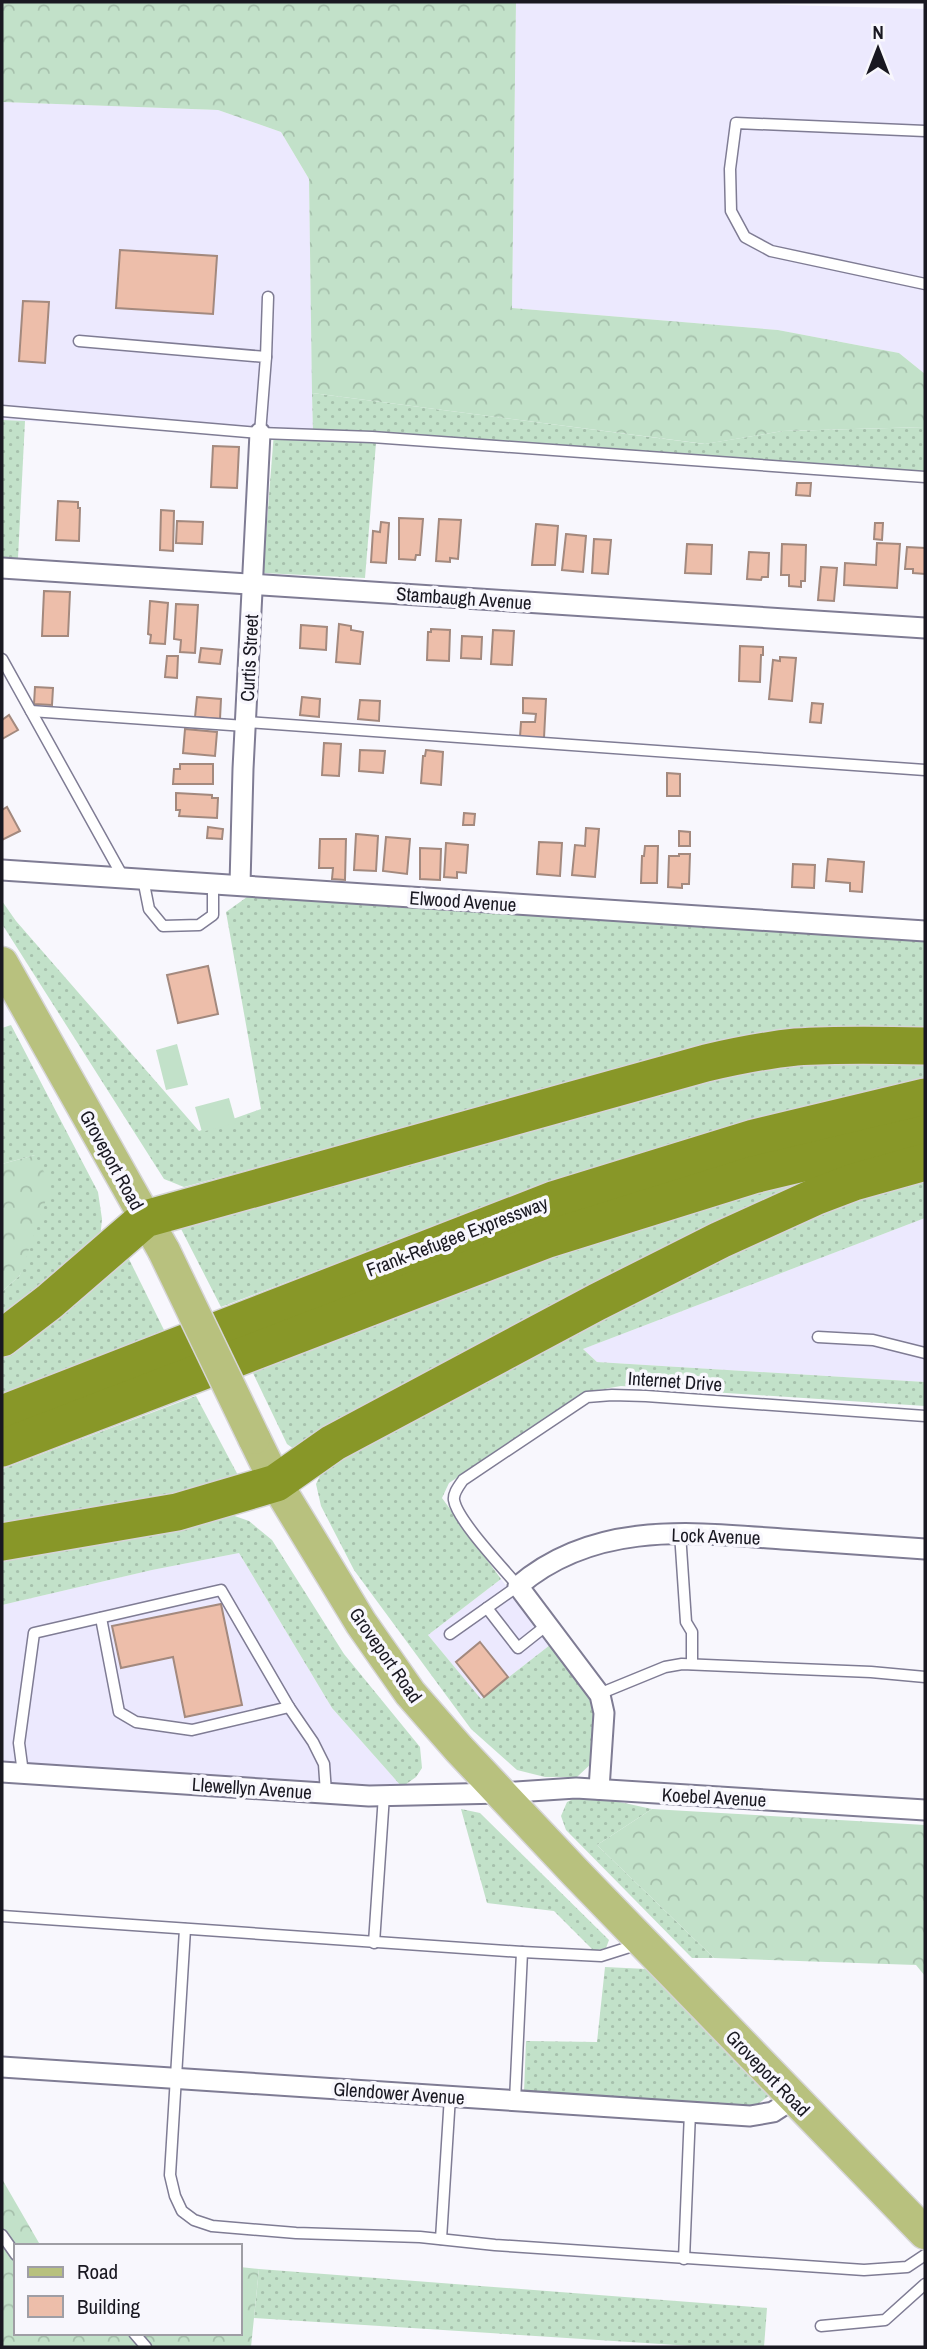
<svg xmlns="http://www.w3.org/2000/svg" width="927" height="2349" font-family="'Archivo Narrow',sans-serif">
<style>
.built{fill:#ece9fe}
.grass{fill:url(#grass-dots)}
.forest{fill:url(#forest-crowns)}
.park{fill:#c2e1c9}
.building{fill:#edbeaa;stroke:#a3897e;stroke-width:2}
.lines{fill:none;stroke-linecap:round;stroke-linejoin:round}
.lane-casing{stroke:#7f7c94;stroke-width:13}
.street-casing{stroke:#7f7c94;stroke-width:23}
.primary-casing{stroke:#d6d5d7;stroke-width:35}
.highway-casing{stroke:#d6d5d7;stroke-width:40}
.lane{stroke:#fff;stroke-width:10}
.street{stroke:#fff;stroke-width:19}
.primary{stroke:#b8c17e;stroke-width:32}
.highway{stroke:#889728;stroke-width:37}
.primary-bridge-casing{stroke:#d6d5d7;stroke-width:35;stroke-linecap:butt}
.primary-bridge{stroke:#b8c17e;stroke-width:32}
.labels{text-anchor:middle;stroke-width:7;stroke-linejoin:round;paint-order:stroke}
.street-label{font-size:19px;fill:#191821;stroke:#f8f7fd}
</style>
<defs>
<pattern id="grass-dots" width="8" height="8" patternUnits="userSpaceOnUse" patternTransform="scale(1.75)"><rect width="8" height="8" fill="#c2e1c9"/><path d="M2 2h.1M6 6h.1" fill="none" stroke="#a6c0ac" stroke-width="1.8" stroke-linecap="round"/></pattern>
<pattern id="forest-crowns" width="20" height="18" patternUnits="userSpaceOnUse" patternTransform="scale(1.75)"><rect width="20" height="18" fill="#c2e1c9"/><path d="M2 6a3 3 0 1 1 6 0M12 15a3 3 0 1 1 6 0" fill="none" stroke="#a6c0ac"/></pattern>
</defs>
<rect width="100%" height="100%" fill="#f8f7fd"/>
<!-- built -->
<g class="built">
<polygon points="516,2 680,2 925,9 925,374 899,353 778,330 512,308"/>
<polygon points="2,102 218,110 281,132 309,179 313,433 2,420"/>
<polygon points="925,1218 925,1382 597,1362 583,1349"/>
<polygon points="239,1553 332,1708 402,1787 2,1763 2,1605 152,1570"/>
<polygon points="501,1579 550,1645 481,1699 428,1635"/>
</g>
<!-- grass -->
<g class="grass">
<polygon points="312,393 704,444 783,431 925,427 925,474 719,459 376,443 365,578 263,573 274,432 313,433"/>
<polygon points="2,420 25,421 18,558 2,558"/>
<polygon points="254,892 925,938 925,1032 561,1086 184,1187 164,1179 2,924 2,901 16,921 199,1131 261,1109 226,912"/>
<polygon points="11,1025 98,1192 102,1219 100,1239 2,1320 2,1292 20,1275 35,1155 2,1164 2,1028"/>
<polygon points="925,1055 925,1082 804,1107 536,1188 221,1307 178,1223 749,1063"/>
<polygon points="881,1161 294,1449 287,1444 252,1371 535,1262 778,1186"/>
<polygon points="925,1175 925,1218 583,1349 597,1362 925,1382 925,1406 621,1386 586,1392 449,1483 442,1498 501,1579 428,1635 481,1699 550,1645 592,1701 597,1719 594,1761 577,1777 545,1777 517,1770 471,1729 354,1570 321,1506 316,1484 332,1452 707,1255"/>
<polygon points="127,1255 164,1330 2,1395 2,1349"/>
<polygon points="196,1396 240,1479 152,1501 2,1528 2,1469"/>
<polygon points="229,1514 249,1521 272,1540 344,1654 420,1747 422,1768 416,1777 402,1787 332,1708 239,1553 152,1570 2,1605 2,1553"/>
<polygon points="592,1796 652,1809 597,1845 714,1958 692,1958 566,1830 561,1816 567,1802 577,1797"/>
<polygon points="461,1809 480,1813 609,1940 606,1948 594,1951 554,1911 487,1903"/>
<polygon points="605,1967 647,1969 770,2095 755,2106 524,2092 526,2041 597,2042"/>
<polygon points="259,2269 767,2308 764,2347 708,2347 254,2318"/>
</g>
<!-- forest -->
<g class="forest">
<polygon points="2,2 516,2 512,308 778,330 899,353 925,374 925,427 783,431 705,444 312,393 309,179 281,132 218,110 2,102"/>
<polygon points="35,1155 51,1185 20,1275 2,1292 2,1164"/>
<polygon points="652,1809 925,1825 925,1976 916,1965 714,1958 597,1845"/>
<polygon points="2,2179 39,2243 64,2246 16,2246 16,2333 240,2333 240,2267 259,2269 251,2347 2,2347"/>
</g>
<!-- park -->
<g class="park">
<polygon points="177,1044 188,1085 166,1090 156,1050"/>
<polygon points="229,1098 236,1123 202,1132 195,1107"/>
</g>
<!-- building -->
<g class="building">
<polygon points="120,250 217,256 213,314 116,308"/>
<polygon points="23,301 49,302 45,363 19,361"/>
<polygon points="213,446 239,447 237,488 211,487"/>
<polygon points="797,483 811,483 810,496 796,495"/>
<polygon points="58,501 78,502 78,508 80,508 79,541 56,540"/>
<polygon points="161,510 174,511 173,551 160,550"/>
<polygon points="399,518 423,519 420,555 416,555 415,560 399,559"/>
<polygon points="439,519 461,520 458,559 450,558 450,562 436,561"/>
<polygon points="177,521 203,522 202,544 176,543"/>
<polygon points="381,522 389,523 386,563 371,562 373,531 380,532"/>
<polygon points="875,523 883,523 882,540 874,539"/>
<polygon points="536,524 558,526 555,565 532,565"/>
<polygon points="566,534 586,536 583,572 562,570"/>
<polygon points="594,539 611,540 608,574 592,573"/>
<polygon points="877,543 900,544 897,588 844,585 845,563 876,565"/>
<polygon points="687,544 712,545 711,574 685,573"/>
<polygon points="782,544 806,545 805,581 801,581 801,587 789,586 789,575 781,575"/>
<polygon points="907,547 925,548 925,574 913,573 913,569 905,569"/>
<polygon points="749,552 769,553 768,577 762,577 761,580 747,579"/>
<polygon points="821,567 837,568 834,601 818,600"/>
<polygon points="44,591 70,592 68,636 42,636"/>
<polygon points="150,601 168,603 165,644 150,643 151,635 148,634"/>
<polygon points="176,604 198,605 195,653 180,652 181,640 174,639"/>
<polygon points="339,624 351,626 351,630 363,632 360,664 336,662"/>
<polygon points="301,625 327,627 326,650 300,648"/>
<polygon points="431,629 450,630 449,661 427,660 428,632 431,632"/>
<polygon points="493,630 514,631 512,665 491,664"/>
<polygon points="462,636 482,637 481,659 461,658"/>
<polygon points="740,646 763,647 763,655 761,655 760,682 739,681"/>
<polygon points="201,648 222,650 220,664 199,662"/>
<polygon points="167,656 178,656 177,678 165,677"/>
<polygon points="780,657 796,658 792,701 769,699 773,660 780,661"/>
<polygon points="35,687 53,688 52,705 34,704"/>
<polygon points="197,697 221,699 220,719 195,717"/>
<polygon points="302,697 320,699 319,717 300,715"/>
<polygon points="523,698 546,699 544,738 520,737 521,722 535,722 536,714 523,713"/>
<polygon points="360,700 380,701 379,721 358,719"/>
<polygon points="812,703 823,704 821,723 810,722"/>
<polygon points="9,715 18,730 2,739 2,720"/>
<polygon points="185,729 217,732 215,756 183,753"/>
<polygon points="324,743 341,744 339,776 322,775"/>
<polygon points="360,750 385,751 383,773 359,771"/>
<polygon points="426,750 443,752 441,785 421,783 423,756 425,756"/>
<polygon points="180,764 213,764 213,784 173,784 174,769 180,769"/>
<polygon points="667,773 680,774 680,796 667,796"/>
<polygon points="176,793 212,795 212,798 218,798 217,818 179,816 180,810 176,810"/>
<polygon points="7,807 20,831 2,840 2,810"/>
<polygon points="464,813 475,814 474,825 463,825"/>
<polygon points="208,827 223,829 222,839 207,838"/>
<polygon points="586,828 599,829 595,877 572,875 575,845 585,846"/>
<polygon points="679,831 690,832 690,846 679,846"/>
<polygon points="356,834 378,836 376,871 354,870"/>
<polygon points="386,837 410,839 407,874 383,871"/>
<polygon points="320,839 346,839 345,880 332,879 333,868 319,868"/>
<polygon points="539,842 562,843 560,876 537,874"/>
<polygon points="446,843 468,845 466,873 457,872 457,878 444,877"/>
<polygon points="645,846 658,846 657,883 641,883 642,856 644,856"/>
<polygon points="420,848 441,849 440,880 420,879"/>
<polygon points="679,854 690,854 689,884 682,884 682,888 668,887 669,856 679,856"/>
<polygon points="828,859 864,862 862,892 850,891 850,883 826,881"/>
<polygon points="793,864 815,865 814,888 792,887"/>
<polygon points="208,966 218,1014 178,1023 167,975"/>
<polygon points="221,1604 242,1705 185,1717 173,1657 121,1668 112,1626"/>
<polygon points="480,1642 508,1677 484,1697 456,1662"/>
</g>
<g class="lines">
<!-- lane casing -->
<g class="lane-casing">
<g id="lane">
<polyline points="925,131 736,123 730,169 731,211 745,237 771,251 925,284"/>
<polyline points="79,341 266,357 260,433"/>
<polyline points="266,357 268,297"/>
<polyline points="2,411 260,433 372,437 925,477"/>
<polyline points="2,659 123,877"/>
<polyline points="31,711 245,726"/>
<polyline points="246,722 925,770"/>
<polyline points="143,879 149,909 163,926 199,925 213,915 213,882"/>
<polyline points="818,1337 873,1340 925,1353"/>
<polyline points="680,1533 686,1622 692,1632 692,1664"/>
<polyline points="487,1608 518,1648 547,1625"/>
<polyline points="101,1618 119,1712 136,1722 192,1730 289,1707"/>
<path d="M450,1634L518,1586C504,1569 457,1520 454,1500C453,1493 459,1486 463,1480L587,1397L612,1395L646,1396L925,1416"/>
<polyline points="599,1694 665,1667 682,1664 871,1672 925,1677"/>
<polyline points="23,1773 19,1743 34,1633 221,1590 289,1707 313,1742 324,1764 326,1793"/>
<polyline points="2,1916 522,1952 601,1956 639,1944"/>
<polyline points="185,1929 170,2175 175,2196 182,2211 194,2220 212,2226 296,2233 420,2237 495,2245 864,2270 907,2267 925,2255"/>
<polyline points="374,1943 384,1795"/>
<polyline points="515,2101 522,1952"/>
<polyline points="2,2235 16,2255"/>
<polyline points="441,2239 450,2096"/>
<polyline points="684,2259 690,2112"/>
<polyline points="821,2326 885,2320 925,2284"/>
<polyline points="134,2333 146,2347"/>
</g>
</g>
<!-- street casing -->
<g class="street-casing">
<g id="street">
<polyline points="2,568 925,628"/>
<polyline points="2,870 925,931"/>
<polyline points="240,884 243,769 260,433"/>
<polyline points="2,1772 369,1796 502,1793 576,1788 925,1810"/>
<path d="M599,1789L604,1713L600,1695L518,1586C594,1521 690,1532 782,1539C830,1542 878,1546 925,1549"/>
<polyline points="2,2067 750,2116 773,2112 793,2099"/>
</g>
</g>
<!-- primary casing -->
<g class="primary-casing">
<g id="primary">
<polyline points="2,963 164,1251"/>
<polyline points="254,1438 276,1483 361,1623 410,1693 459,1749 575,1872 925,2233"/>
</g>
</g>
<!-- highway casing -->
<g class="highway-casing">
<g id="highway">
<path d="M2,1338L49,1302L145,1219L706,1063C736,1056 766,1050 796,1047C839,1044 882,1045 925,1046"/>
<polyline points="2,1414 553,1200 754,1138 925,1097"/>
<polyline points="2,1448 548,1239 753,1175 925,1134"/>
<polyline points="2,1542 177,1512 276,1483 333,1443 597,1302 720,1240 817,1196 854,1182 925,1162"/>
</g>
</g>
<!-- lane -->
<use href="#lane" class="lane"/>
<!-- street -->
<use href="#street" class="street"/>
<!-- primary -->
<use href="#primary" class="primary"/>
<!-- highway -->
<use href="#highway" class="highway"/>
<!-- primary-bridge casing -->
<g class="primary-bridge-casing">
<polyline id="primary-bridge" points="164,1251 254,1438"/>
</g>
<!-- primary-bridge -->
<use href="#primary-bridge" class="primary-bridge"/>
</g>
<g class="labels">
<!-- street labels -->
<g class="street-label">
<text transform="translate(464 598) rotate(4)" y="7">Stambaugh Avenue</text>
<text transform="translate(249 658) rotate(-87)" y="7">Curtis Street</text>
<text transform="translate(463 901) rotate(4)" y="7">Elwood Avenue</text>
<text transform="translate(112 1160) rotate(61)" y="7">Groveport Road</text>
<text transform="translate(457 1236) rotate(-21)" y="7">Frank-Refugee Expressway</text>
<text transform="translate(675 1381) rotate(4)" y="7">Internet Drive</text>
<text transform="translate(716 1536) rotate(2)" y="7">Lock Avenue</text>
<text transform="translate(386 1655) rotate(55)" y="7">Groveport Road</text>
<text transform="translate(252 1788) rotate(4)" y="7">Llewellyn Avenue</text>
<text transform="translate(714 1797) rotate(3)" y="7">Koebel Avenue</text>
<text transform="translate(768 2073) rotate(46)" y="7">Groveport Road</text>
<text transform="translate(399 2093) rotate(4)" y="7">Glendower Avenue</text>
</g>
</g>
<!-- border -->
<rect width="927" height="2349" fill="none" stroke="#191821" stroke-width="7"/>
<!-- legend -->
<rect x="14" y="2244" width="228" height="91" fill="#f8f7fd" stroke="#9f9ea5" stroke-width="2"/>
<rect x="28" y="2267" width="35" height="10" fill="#b8c17e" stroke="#9f9ea5" stroke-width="2"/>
<text x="77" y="2279" font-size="21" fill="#191821">Road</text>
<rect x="28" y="2296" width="35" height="21" fill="#edbeaa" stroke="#9f9ea5" stroke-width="2"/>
<text x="77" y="2314" font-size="21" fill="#191821">Building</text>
<!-- north arrow -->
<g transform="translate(878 49)" stroke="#f8f7fd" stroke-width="5" paint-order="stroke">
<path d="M0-5L12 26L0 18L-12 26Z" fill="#191821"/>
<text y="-10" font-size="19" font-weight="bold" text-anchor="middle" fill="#191821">N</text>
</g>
</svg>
